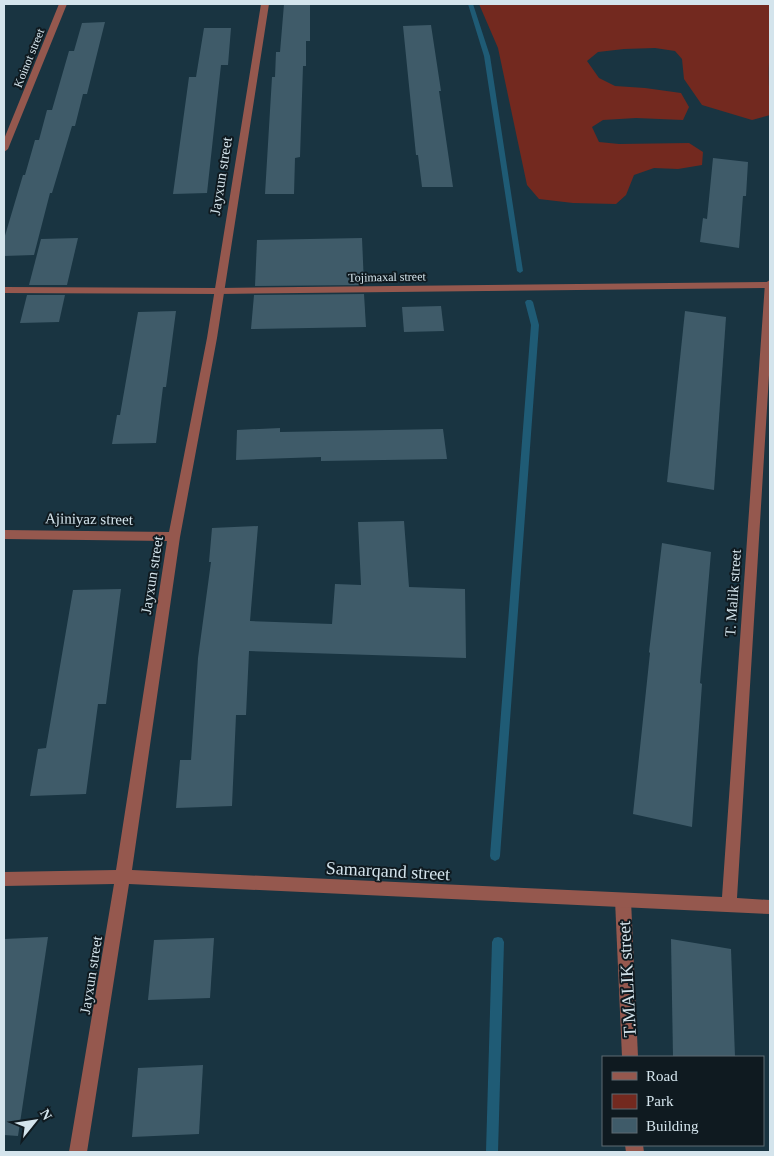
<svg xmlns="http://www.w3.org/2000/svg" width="774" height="1156" font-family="'Times New Roman',serif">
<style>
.green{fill:#73291f}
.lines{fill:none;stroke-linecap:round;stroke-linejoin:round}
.stream{fill:#1f5b75;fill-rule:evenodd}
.building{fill:#3f5b69}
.service{fill:#95584e;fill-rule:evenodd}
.minor{fill:#95584e;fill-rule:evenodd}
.tertiary{fill:#95584e;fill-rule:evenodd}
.labels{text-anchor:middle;stroke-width:4;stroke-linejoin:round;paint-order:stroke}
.far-street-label{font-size:12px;fill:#d4e4ec;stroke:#0f1a20}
.street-label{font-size:15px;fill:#d4e4ec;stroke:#0f1a20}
.near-street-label{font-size:18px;fill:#d4e4ec;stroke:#0f1a20}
</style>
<rect width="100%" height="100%" fill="#193441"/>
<!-- green -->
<path class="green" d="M479,4H770V63H769C768,81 770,98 770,115L752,120L702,105L684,79L682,59L675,51L655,48L624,49L598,52L587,61L599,78L615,86L645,88L681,93L689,107L683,120L636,118L603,120L592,127L599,142L619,144L689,143L703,152L702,165L678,169L654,168L634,175L626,195L616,204L573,203L539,199L527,185L498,48Z"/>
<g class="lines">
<!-- stream -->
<g class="stream">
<polygon points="468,4 473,4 490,56 523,271 520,273 517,271 484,56"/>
<polygon points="527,300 531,300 533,302 539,325 500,856 499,859 495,861 491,859 490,856 531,325 525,302"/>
<polygon points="498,937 502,938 504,942 498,1152 486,1152 492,942 494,938"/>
</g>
</g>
<!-- building -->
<g class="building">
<polygon points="284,4 310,4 310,41 306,41 306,66 303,66 300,157 295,158 294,194 265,194 272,77 275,77 276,52 280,52"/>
<polygon points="105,22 87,94 83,94 75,126 72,126 52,193 50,193 34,255 4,256 4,239 23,175 25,175 35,140 39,140 47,110 52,110 69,51 74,51 82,23"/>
<polygon points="431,25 441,91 439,91 453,187 422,187 418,155 416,155 403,26"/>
<polygon points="204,28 231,28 228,65 221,65 207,193 173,194 189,77 196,77"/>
<polygon points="713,158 748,162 746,196 743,196 739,248 700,242 703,218 707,219"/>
<polygon points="78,238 67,285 29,285 41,239"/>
<polygon points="362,238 364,285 255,286 257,240"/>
<polygon points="364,294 366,327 251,329 254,295"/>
<polygon points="27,295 65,295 59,322 20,323"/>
<polygon points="441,306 444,331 404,332 402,307"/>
<polygon points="176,311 166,387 163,387 156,443 112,444 117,415 120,415 138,312"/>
<polygon points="685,311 726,317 714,490 667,482"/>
<polygon points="280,428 280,432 443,429 447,459 321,461 321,457 236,460 237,430"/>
<polygon points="404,521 409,587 465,589 466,658 249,651 246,715 236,715 232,806 176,808 180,760 191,760 198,658 211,562 209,562 212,528 258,526 250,621 332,624 335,584 361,585 358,522"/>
<polygon points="662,543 711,552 700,683 702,684 692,827 633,814 650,653 649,652"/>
<polygon points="121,589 106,704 98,704 86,794 30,796 38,749 46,748 73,590"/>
<polygon points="48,937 18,1136 4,1135 4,939"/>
<polygon points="214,938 210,998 148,1000 154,940"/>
<polygon points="671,939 731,949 735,1057 673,1057"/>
<polygon points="203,1065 199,1134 132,1137 138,1068"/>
</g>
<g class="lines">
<!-- service -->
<g class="service">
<polygon points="623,893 628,895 631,900 638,1057 622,1057 615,900 618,895"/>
<polygon points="625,1145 643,1145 644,1152 626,1152"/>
</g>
<!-- minor -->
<g class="minor">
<polygon points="59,4 67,4 8,149 4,152 4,139"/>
<polygon points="261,4 269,4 217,338 180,537 132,870 722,897 765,283 770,280 770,359 737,898 770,900 770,914 129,884 87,1152 69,1152 114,884 4,886 4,872 116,870 167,541 4,539 4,530 169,532 207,338"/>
</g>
<!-- tertiary -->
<polygon class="tertiary" points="770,282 770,288 219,294 4,293 4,287 219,288"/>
</g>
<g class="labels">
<!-- far-street labels -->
<g class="far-street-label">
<text transform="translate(29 58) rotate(-68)" y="4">Koinot street</text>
<text transform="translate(387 277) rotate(-1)" y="4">Tojimaxal street</text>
</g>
<!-- street labels -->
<g class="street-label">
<text transform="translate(221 176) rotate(-81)" y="5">Jayxun street</text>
<text transform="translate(89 519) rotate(1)" y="5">Ajiniyaz street</text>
<text transform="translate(152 575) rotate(-81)" y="5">Jayxun street</text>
<text transform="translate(733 593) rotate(-86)" y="5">T. Malik street</text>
<text transform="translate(91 975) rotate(-81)" y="5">Jayxun street</text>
</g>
<!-- near-street labels -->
<g class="near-street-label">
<text transform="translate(388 871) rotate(3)" y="6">Samarqand street</text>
<text transform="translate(627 979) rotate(-93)" y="6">T.MALIK street</text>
</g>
</g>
<!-- border -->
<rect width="774" height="1156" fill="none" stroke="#d4e4ec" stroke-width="10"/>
<!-- legend -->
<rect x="602" y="1056" width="162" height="90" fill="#0f1a20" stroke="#5e6b72"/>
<rect x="612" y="1072" width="25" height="8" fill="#95584e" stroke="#5e6b72"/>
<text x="646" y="1081" font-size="15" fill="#d4e4ec">Road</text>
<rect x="612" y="1094" width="25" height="15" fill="#73291f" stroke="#5e6b72"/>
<text x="646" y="1106" font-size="15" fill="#d4e4ec">Park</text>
<rect x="612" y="1118" width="25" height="15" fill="#3f5b69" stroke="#5e6b72"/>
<text x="646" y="1131" font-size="15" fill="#d4e4ec">Building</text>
<!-- north arrow -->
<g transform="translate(35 1121) rotate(60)" stroke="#0f1a20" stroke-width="4" paint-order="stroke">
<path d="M0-4L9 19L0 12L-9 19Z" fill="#d4e4ec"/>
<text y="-8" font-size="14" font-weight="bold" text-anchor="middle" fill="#d4e4ec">N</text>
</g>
</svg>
